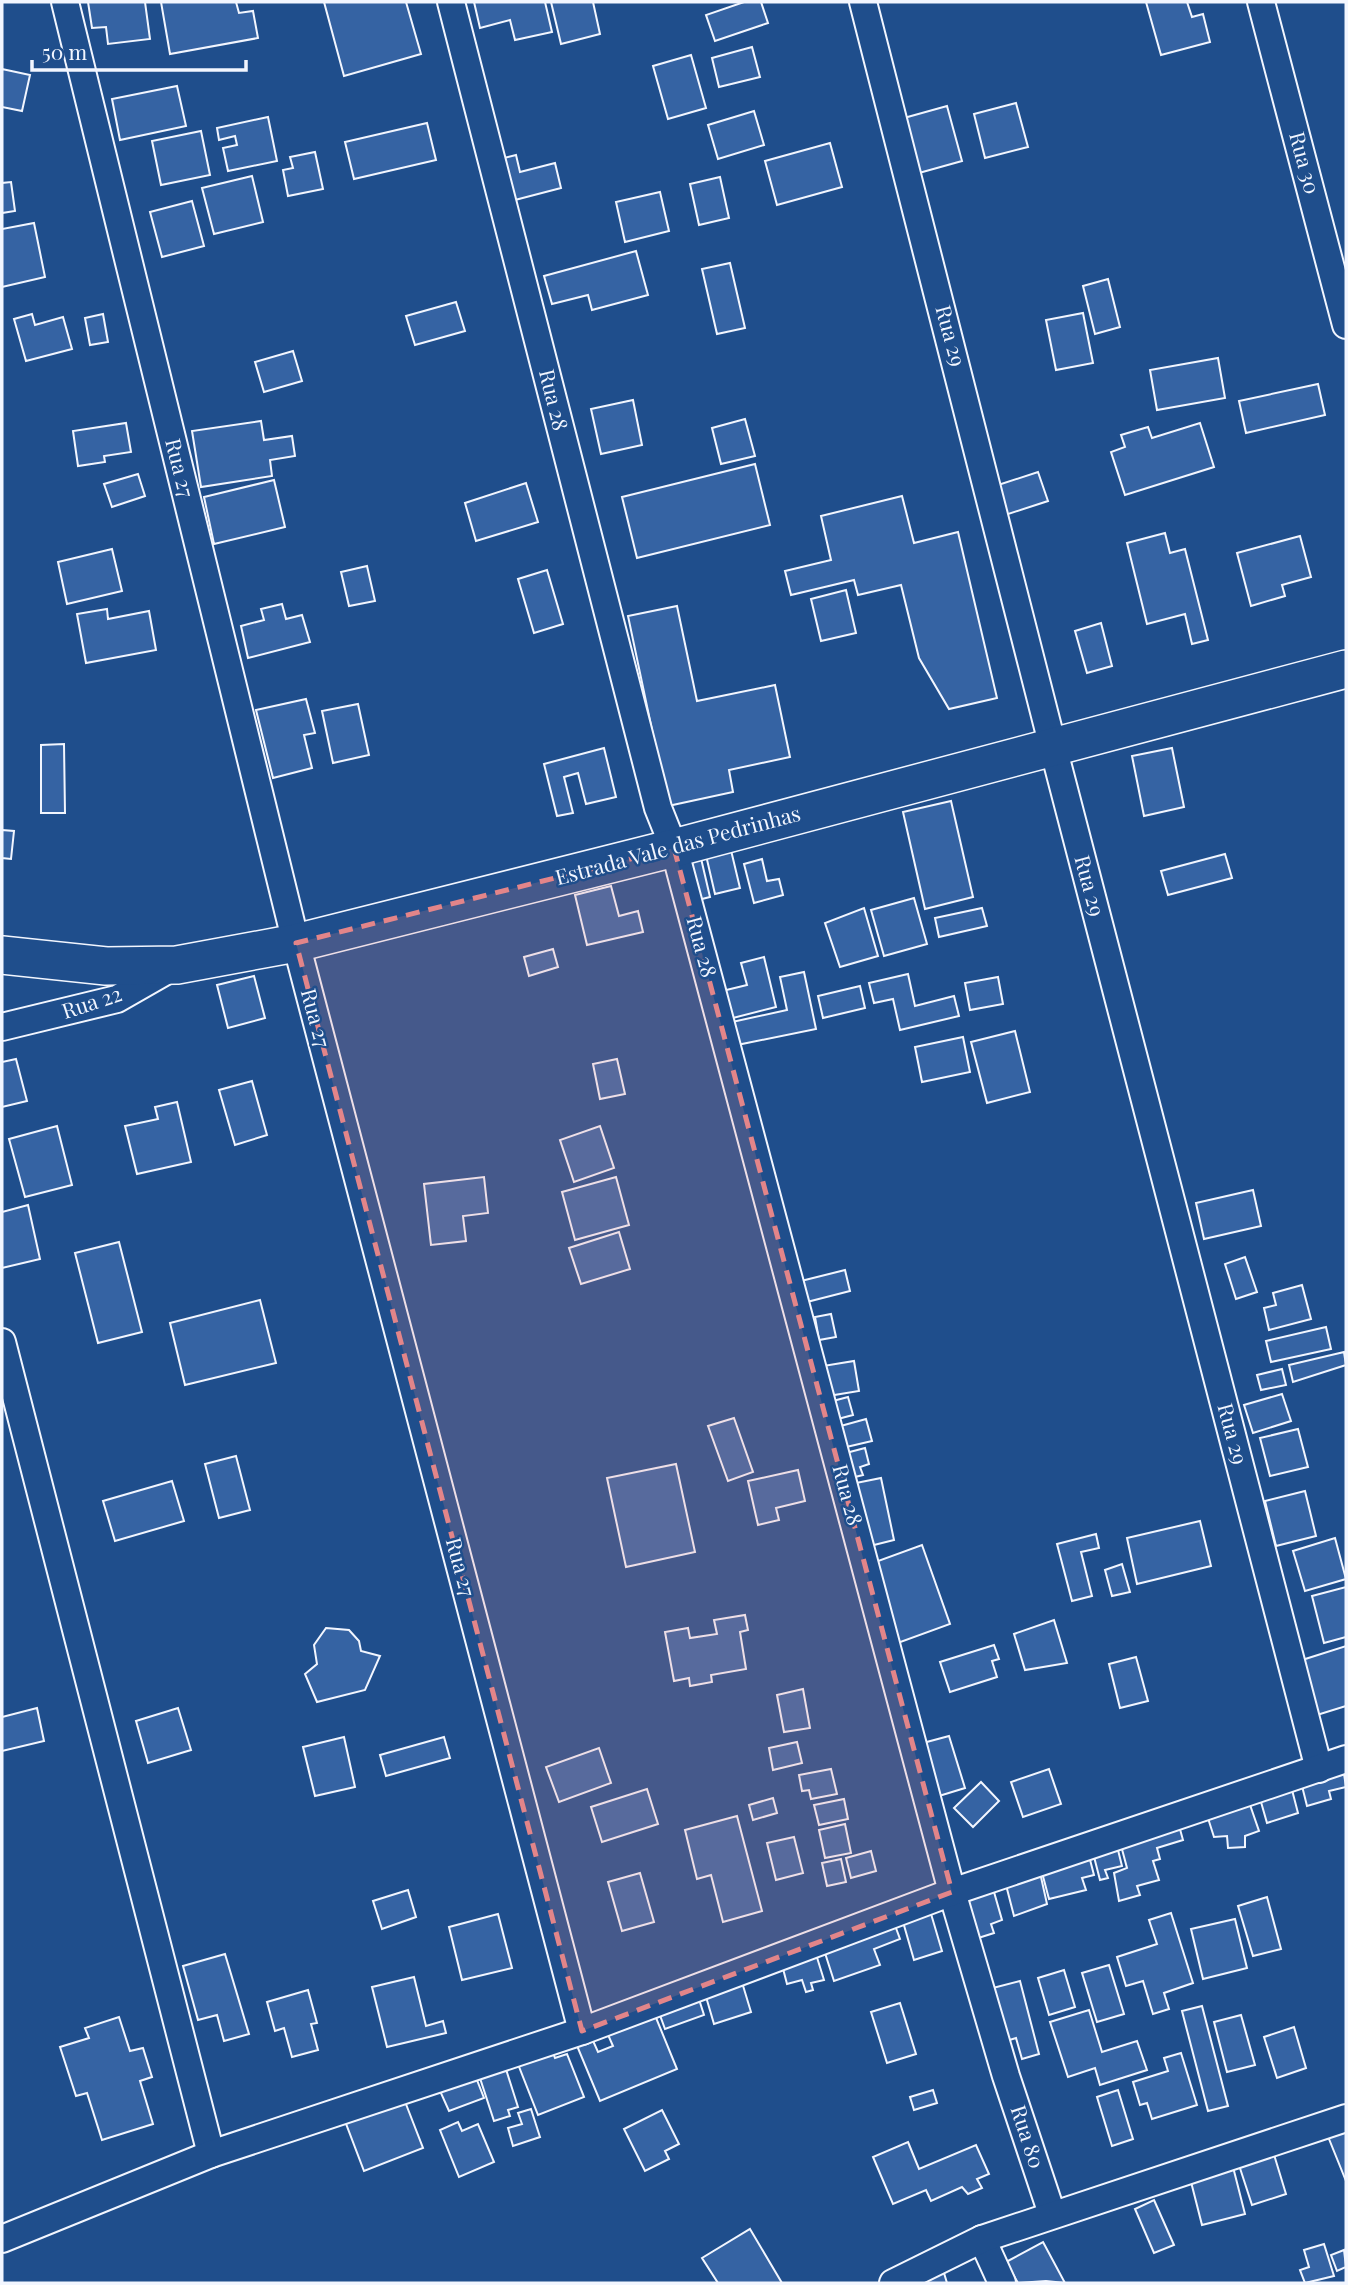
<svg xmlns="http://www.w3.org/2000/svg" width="1348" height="2285" font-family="'Playfair Display',serif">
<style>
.building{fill:#3563a3;stroke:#f2f6ff;stroke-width:2}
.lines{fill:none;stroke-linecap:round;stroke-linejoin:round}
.street-casing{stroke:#f2f6ff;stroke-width:30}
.secondary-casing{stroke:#f2f6ff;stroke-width:40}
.street{stroke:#1f4e8c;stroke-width:26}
.secondary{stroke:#1f4e8c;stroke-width:37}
.marked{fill:#e38589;fill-opacity:0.2;stroke:#e38589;stroke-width:5;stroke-dasharray:14 9;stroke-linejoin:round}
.labels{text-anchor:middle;stroke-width:5;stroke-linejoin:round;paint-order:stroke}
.street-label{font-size:21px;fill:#f2f6ff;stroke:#1f4e8c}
</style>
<rect width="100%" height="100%" fill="#1f4e8c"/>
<!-- building -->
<g class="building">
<polygon points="88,2 145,2 150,39 108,44 106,27 92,28"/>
<polygon points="161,2 236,2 239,13 253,11 258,38 170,54"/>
<polygon points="324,2 406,2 421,54 344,76"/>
<polygon points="474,2 545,2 552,32 515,40 510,20 480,28"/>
<polygon points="551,2 593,2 600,34 561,44"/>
<polygon points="744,2 761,2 768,23 715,41 706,15"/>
<polygon points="1146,2 1187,2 1192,17 1203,14 1210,42 1161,55"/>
<polygon points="752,47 760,77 719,87 712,58"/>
<polygon points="691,55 706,108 668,119 653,66"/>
<polygon points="2,69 30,75 22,111 2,107"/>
<polygon points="177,86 186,126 120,140 112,99"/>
<polygon points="1016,103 1028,147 985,158 974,114"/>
<polygon points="947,106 962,161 919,173 904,118"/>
<polygon points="754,111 764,145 718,159 708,125"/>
<polygon points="268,117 277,161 228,171 223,148 237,145 235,136 219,140 217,128"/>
<polygon points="427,123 436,160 354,179 345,142"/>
<polygon points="201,131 210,175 161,185 152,141"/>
<polygon points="830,143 842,187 777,205 765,161"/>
<polygon points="315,152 323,189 288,196 283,170 293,168 290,157"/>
<polygon points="516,155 520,172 555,163 561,188 515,200 504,158"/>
<polygon points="252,176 263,222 214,234 202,188"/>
<polygon points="720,177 729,218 699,225 690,184"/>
<polygon points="11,182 15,211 2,213 2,183"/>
<polygon points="660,192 669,231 625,242 616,202"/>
<polygon points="192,201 204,246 162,257 150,212"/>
<polygon points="34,223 45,277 2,287 2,229"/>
<polygon points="636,251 648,295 592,310 588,295 552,304 544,276"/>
<polygon points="730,263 745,328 717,334 702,269"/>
<polygon points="1108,279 1120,327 1095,334 1083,286"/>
<polygon points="456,302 465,331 415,345 406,316"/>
<polygon points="1083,313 1093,363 1056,370 1046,320"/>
<polygon points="32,314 35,325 63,317 72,349 26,361 14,319"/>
<polygon points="103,314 108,342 90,345 85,318"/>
<polygon points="293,351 302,381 264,392 255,362"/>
<polygon points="1218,358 1225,398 1157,410 1150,370"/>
<polygon points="1318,384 1325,415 1246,433 1239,401"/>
<polygon points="633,400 642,445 601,454 591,409"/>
<polygon points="745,419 755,456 721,464 712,428"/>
<polygon points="261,421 264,440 292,436 295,456 270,460 272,476 201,487 192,431"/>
<polygon points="126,423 131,452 104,456 105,462 78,466 73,431"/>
<polygon points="1200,423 1214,467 1125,495 1111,452 1125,447 1121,435 1148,427 1152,438"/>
<polygon points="755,464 770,525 637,558 622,497"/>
<polygon points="1038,472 1048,501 999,517 989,488"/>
<polygon points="138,474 145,496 112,507 104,484"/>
<polygon points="274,480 285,527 214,544 204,497"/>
<polygon points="526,483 538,522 476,541 465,503"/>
<polygon points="902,496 914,543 958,532 997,698 949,709 919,658 901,585 858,595 854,580 791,595 785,571 831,560 821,516"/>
<polygon points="1165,533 1170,553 1185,549 1208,640 1192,644 1185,614 1147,624 1127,543"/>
<polygon points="1300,536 1311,577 1282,585 1285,596 1251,606 1237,553"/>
<polygon points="112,549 122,591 67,604 58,562"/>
<polygon points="367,566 375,601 349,606 341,572"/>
<polygon points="547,570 563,624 534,633 518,579"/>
<polygon points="846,590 856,633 821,641 811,599"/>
<polygon points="282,604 286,619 302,615 310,642 248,658 241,626 264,620 261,609"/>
<polygon points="677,606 697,701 775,685 790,757 729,770 733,792 668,806 628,616"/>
<polygon points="107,609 108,619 149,611 156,650 86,663 77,614"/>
<polygon points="1101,623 1112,666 1087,673 1075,631"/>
<polygon points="306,699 315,733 304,735 312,768 273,778 256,710"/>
<polygon points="358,704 369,755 333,763 322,711"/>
<polygon points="64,744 65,813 41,813 41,745"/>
<polygon points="604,748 616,797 586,804 578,773 564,777 573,813 557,816 544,764"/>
<polygon points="1172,748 1184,807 1144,816 1132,756"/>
<polygon points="951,801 973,897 925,909 903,812"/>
<polygon points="2,830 14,831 11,859 2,858"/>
<polygon points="730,846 740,888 715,894 705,851"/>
<polygon points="700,854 710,897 694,901 684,858"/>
<polygon points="1225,854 1232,878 1168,895 1161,871"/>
<polygon points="762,859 767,881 779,879 783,895 754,903 744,864"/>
<polygon points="611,886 619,916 638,911 643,932 587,945 575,895"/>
<polygon points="914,898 927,944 884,956 871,910"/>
<polygon points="864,908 878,956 840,967 825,923"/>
<polygon points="982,908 987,926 939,937 935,918"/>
<polygon points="553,949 558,967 529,976 524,957"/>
<polygon points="764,957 776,1007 725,1020 718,992 747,985 741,963"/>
<polygon points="804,972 816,1029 737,1045 732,1022 787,1010 780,977"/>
<polygon points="908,974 915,1006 954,996 959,1016 900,1030 893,999 874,1003 869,983"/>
<polygon points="254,976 265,1018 228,1028 217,985"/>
<polygon points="998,977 1003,1004 970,1010 965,983"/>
<polygon points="860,986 865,1008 823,1018 818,996"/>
<polygon points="1015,1031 1030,1092 987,1103 971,1042"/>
<polygon points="963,1037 970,1072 922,1082 915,1047"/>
<polygon points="16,1059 27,1101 2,1107 2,1062"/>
<polygon points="617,1059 625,1094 600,1099 593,1064"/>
<polygon points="252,1081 267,1135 235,1145 219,1090"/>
<polygon points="177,1102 191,1162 137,1174 125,1126 158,1119 155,1107"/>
<polygon points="57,1126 72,1185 25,1197 9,1139"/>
<polygon points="600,1126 614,1168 574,1182 560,1140"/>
<polygon points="484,1177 488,1213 463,1216 466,1241 431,1245 424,1184"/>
<polygon points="616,1177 629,1225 575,1240 562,1192"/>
<polygon points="1253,1190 1261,1226 1204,1239 1196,1203"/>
<polygon points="28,1205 40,1259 2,1268 2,1212"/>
<polygon points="619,1232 630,1269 581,1284 569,1248"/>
<polygon points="119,1242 142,1332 98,1343 75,1253"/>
<polygon points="1245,1257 1257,1292 1236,1299 1225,1264"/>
<polygon points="845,1270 850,1291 803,1303 797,1282"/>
<polygon points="1302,1285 1311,1319 1269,1330 1264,1308 1276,1305 1273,1293"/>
<polygon points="260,1300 276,1363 185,1385 170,1323"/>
<polygon points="831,1314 836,1337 819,1340 815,1317"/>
<polygon points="1326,1327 1331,1349 1271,1362 1266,1341"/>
<polygon points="1344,1352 1346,1365 1293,1382 1289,1365"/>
<polygon points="854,1361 859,1391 828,1396 823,1366"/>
<polygon points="1282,1369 1286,1385 1261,1390 1257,1375"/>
<polygon points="1282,1394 1291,1421 1253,1433 1244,1405"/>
<polygon points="848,1397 853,1415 834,1420 829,1402"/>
<polygon points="734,1418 753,1472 728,1481 708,1426"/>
<polygon points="866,1419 872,1441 842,1448 837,1427"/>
<polygon points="1298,1429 1308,1467 1270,1476 1260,1438"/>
<polygon points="865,1448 869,1464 860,1467 863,1475 847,1479 842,1454"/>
<polygon points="236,1456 250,1510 219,1518 205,1464"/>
<polygon points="676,1464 695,1552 626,1567 607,1478"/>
<polygon points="798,1470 805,1501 776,1508 779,1520 758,1525 748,1481"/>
<polygon points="881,1478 894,1540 870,1546 856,1483"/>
<polygon points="172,1481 184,1521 115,1541 103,1501"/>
<polygon points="1305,1491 1316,1536 1276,1546 1265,1501"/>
<polygon points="1200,1521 1211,1566 1137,1584 1127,1538"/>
<polygon points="1096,1534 1099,1548 1081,1552 1092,1596 1072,1601 1057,1544"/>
<polygon points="1335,1538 1346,1579 1305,1591 1293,1551"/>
<polygon points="922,1545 950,1624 895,1644 867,1565"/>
<polygon points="1122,1564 1130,1592 1112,1596 1105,1570"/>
<polygon points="1346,1587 1346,1637 1324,1643 1312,1596"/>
<polygon points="745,1615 748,1630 740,1632 746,1669 711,1675 712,1682 690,1686 689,1678 674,1681 665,1632 688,1628 690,1638 717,1634 714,1620"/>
<polygon points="1054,1620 1067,1663 1025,1670 1014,1634"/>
<polygon points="326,1628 349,1630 359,1641 361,1651 380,1656 365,1690 317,1702 305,1674 317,1664 314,1645"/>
<polygon points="994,1645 999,1659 992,1661 997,1677 950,1692 940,1662"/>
<polygon points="1346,1646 1346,1706 1317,1715 1299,1661"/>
<polygon points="1136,1657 1148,1701 1120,1708 1109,1664"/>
<polygon points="803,1689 810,1728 784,1732 777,1695"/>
<polygon points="37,1708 44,1741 2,1751 2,1717"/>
<polygon points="178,1708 191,1750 148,1763 136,1721"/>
<polygon points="949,1736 965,1788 939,1796 923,1743"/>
<polygon points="344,1737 355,1787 315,1796 303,1747"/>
<polygon points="444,1737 450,1758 386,1776 380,1755"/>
<polygon points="797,1742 802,1763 773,1770 769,1748"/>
<polygon points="599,1748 611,1783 559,1802 546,1767"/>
<polygon points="1343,1767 1346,1787 1329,1791 1331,1799 1307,1806 1300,1778"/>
<polygon points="831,1769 837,1794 811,1799 809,1790 802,1791 799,1775"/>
<polygon points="1049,1769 1061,1804 1023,1817 1011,1782"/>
<polygon points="981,1782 999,1801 973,1827 954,1808"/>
<polygon points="1291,1786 1298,1813 1267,1823 1259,1795"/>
<polygon points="647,1789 658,1824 602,1842 591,1807"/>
<polygon points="773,1798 777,1813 753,1820 749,1805"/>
<polygon points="844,1799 848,1819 819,1825 814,1805"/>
<polygon points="1248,1799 1259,1831 1245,1836 1245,1847 1228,1848 1227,1836 1214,1837 1206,1812"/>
<polygon points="737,1816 762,1911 723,1922 711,1875 697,1879 685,1830"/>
<polygon points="1178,1822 1183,1840 1157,1848 1160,1859 1153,1861 1159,1880 1137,1886 1140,1895 1119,1901 1114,1873 1127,1868 1119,1838"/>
<polygon points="845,1824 851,1853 825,1858 819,1830"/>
<polygon points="794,1837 803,1873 776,1880 767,1843"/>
<polygon points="1116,1842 1122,1866 1105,1870 1108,1878 1100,1880 1092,1849"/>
<polygon points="871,1851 876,1871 851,1878 846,1858"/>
<polygon points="1088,1852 1094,1875 1082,1878 1086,1890 1049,1899 1040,1865"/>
<polygon points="841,1859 846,1882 827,1886 822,1863"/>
<polygon points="1039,1868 1047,1904 1014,1916 1006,1885"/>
<polygon points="640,1873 654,1922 622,1931 608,1882"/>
<polygon points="992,1885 1002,1920 991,1924 994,1933 972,1940 959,1894"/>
<polygon points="408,1890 416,1917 382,1929 373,1901"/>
<polygon points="1267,1897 1281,1949 1253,1956 1238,1906"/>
<polygon points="929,1907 942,1951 914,1960 901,1915"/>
<polygon points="1171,1913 1193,1983 1164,1993 1169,2009 1153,2014 1143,1981 1126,1986 1117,1957 1157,1944 1149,1920"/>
<polygon points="498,1914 512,1968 462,1980 449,1927"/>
<polygon points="1235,1919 1247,1968 1203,1979 1191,1929"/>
<polygon points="893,1920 900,1939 874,1949 880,1965 834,1981 825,1953"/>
<polygon points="815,1951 824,1980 811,1983 813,1990 806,1992 802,1980 787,1984 781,1961"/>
<polygon points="225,1954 249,2034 224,2041 217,2015 198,2020 183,1966"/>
<polygon points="1109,1965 1124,2014 1097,2022 1082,1973"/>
<polygon points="1064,1970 1075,2007 1049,2015 1038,1978"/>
<polygon points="414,1977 426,2026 443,2021 446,2033 387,2047 372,1987"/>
<polygon points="741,1979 751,2012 714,2024 704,1990"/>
<polygon points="1020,1981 1039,2054 1022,2059 1016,2038 1003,2042 989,1989"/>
<polygon points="308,1990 317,2023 311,2024 318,2050 292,2057 284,2028 275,2031 267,2002"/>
<polygon points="697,1993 704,2015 665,2029 657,2007"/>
<polygon points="900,2003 916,2054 887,2063 871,2012"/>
<polygon points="1202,2006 1228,2106 1208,2111 1182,2011"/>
<polygon points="652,2008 677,2069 600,2101 575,2041 590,2034 598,2052 613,2046 605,2028"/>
<polygon points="1089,2010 1102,2052 1137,2041 1147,2070 1100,2085 1095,2068 1068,2077 1050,2022"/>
<polygon points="1241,2015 1255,2065 1227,2072 1214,2022"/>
<polygon points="119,2017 130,2051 143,2048 152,2077 140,2081 153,2124 102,2140 87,2093 76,2096 60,2047 89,2038 85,2028"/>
<polygon points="1294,2027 1306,2068 1277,2078 1264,2037"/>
<polygon points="550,2045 555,2058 567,2054 584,2097 538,2115 516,2059"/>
<polygon points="1181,2053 1197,2105 1152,2119 1147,2103 1140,2105 1133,2082 1168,2071 1164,2058"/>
<polygon points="504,2063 518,2107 508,2110 510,2116 494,2121 478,2072"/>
<polygon points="473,2070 484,2098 449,2111 440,2091"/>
<polygon points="933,2090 937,2103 914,2110 910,2097"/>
<polygon points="1118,2090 1133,2139 1112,2146 1097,2097"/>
<polygon points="404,2099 423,2148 364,2171 345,2121"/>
<polygon points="531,2109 540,2137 513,2146 508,2128 522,2124 518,2113"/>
<polygon points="662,2110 679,2144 665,2151 669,2159 645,2171 624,2129"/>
<polygon points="458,2122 462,2131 478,2124 494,2162 459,2177 440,2130"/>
<polygon points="1346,2125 1346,2181 1327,2134"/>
<polygon points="908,2142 919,2169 976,2145 989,2174 977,2179 982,2188 968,2194 962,2187 931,2201 926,2190 893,2204 873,2157"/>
<polygon points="1272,2148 1286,2194 1252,2205 1237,2159"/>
<polygon points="1232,2163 1245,2214 1202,2225 1189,2174"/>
<polygon points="1154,2200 1174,2245 1154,2253 1135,2209"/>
<polygon points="750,2229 782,2283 718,2283 702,2258"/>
<polygon points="1043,2242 1065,2283 1046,2281 1018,2283 1006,2262"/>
<polygon points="1324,2244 1334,2276 1305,2283 1300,2270 1309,2267 1304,2250"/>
<polygon points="1344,2250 1346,2267 1337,2271 1331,2255"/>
<polygon points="944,2273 947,2283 910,2283"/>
</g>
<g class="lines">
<!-- street casing -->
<g class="street-casing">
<g id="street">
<polyline points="65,2 296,943 582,2031"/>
<polyline points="451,2 658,808 674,848 952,1892 1006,2076 1052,2214"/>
<polyline points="863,2 1053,747 1319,1769"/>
<polyline points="1261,2 1346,325"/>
<polyline points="2,1027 117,999 173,967"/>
<polyline points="2,1342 211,2154"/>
<polyline points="2,2239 211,2154 582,2031 952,1892 1346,1759"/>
<polyline points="982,2239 1002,2283"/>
<polyline points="893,2283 982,2239 1346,2118"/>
</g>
</g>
<!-- secondary casing -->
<g class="secondary-casing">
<polyline id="secondary" points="2,955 106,966 177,965 296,943 674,848 1346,669"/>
</g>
<!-- street -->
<use href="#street" class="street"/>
<!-- secondary -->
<use href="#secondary" class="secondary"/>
</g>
<!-- marked area -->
<path class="marked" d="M674,848L952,1892L582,2031L296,943Z"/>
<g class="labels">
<!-- street labels -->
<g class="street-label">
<text transform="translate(1304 163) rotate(75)" y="7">Rua 30</text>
<text transform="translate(950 336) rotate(75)" y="7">Rua 29</text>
<text transform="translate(553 400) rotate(76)" y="7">Rua 28</text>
<text transform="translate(179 468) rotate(76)" y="7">Rua 27</text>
<text transform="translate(678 846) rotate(-15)" y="7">Estrada Vale das Pedrinhas</text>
<text transform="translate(1089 886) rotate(75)" y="7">Rua 29</text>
<text transform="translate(701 947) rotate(75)" y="7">Rua 28</text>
<text transform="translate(92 1003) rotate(-18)" y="7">Rua 22</text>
<text transform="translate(315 1018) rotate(75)" y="7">Rua 27</text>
<text transform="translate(1232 1434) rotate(75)" y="7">Rua 29</text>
<text transform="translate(847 1495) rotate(75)" y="7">Rua 28</text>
<text transform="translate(460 1567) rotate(75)" y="7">Rua 27</text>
<text transform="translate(1027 2137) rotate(72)" y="7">Rua 80</text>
</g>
</g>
<!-- border -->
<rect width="1348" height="2285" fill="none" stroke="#f2f6ff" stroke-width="7"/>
<!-- scale -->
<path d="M32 60v10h214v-10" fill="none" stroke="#f2f6ff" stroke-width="3.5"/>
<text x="42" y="60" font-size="21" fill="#f2f6ff" stroke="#1f4e8c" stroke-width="5" paint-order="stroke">50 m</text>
</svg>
